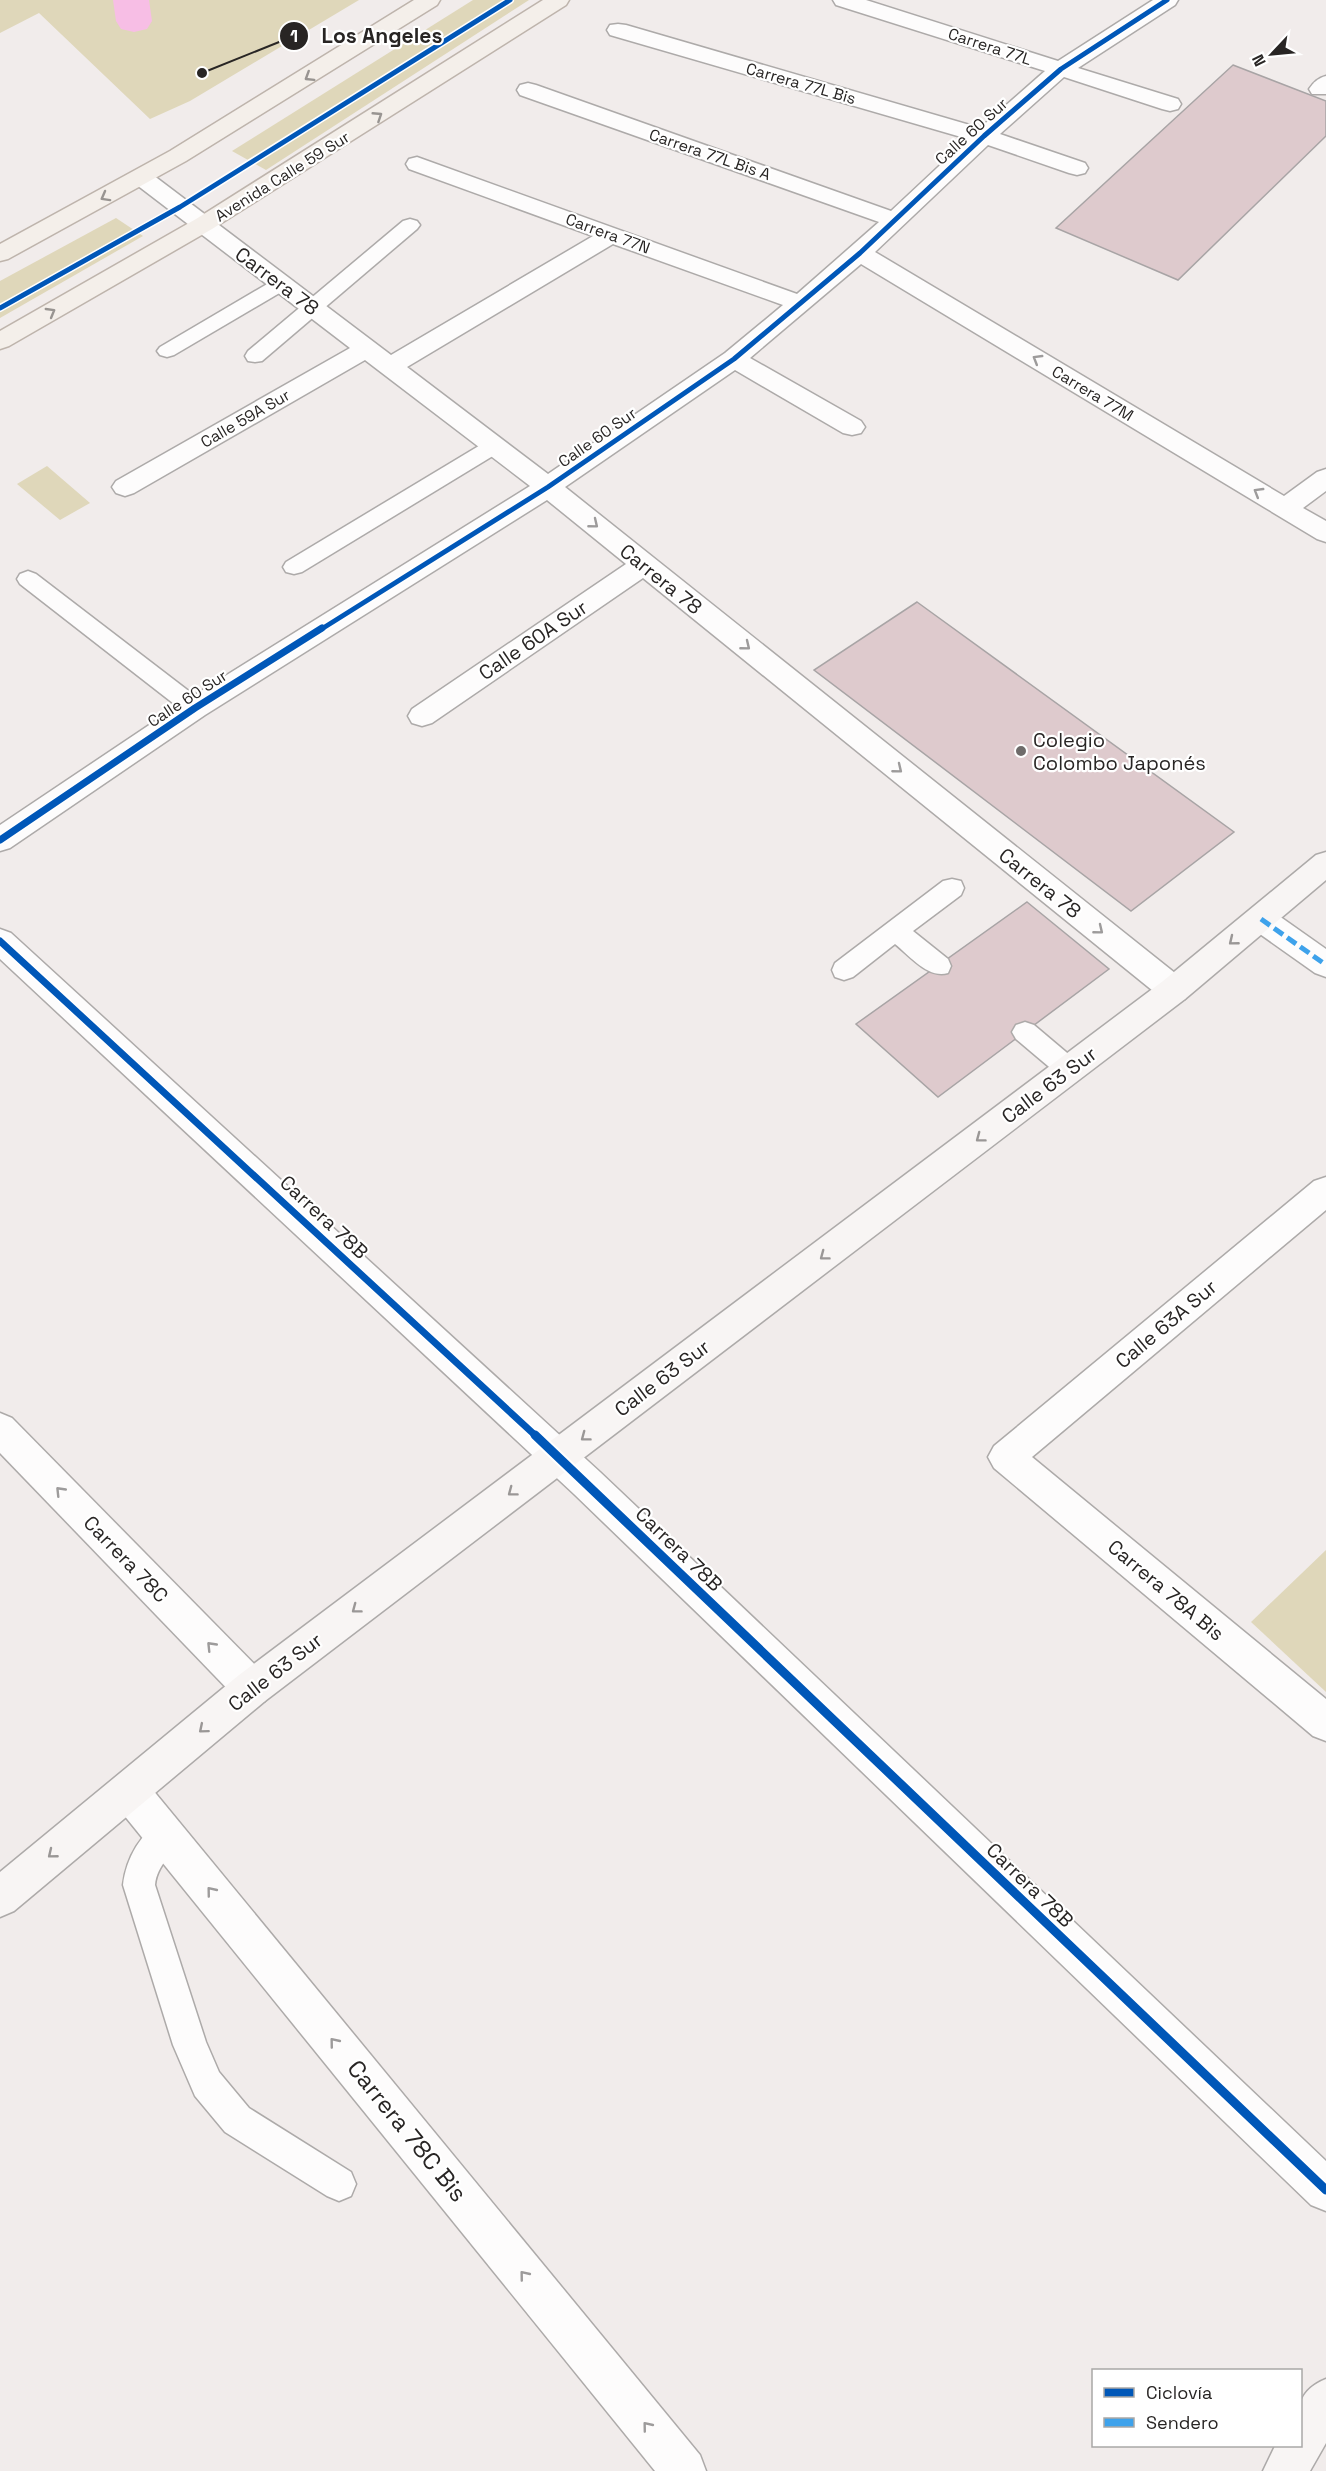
<svg xmlns="http://www.w3.org/2000/svg" width="1326" height="2471" font-family="'Space Grotesk',sans-serif">
<style>
.green{fill:#dfd7ba}
.lines{fill:none;stroke-linecap:round;stroke-linejoin:round}
.canal{fill:#f7bee5;fill-rule:evenodd}
.building{fill:#decacd;stroke:#a8a4a5;stroke-width:1.5}
.service-casing{stroke:#adaaa9;stroke-width:3}
.pedestrian-casing{stroke:#adaaa9;stroke-width:3}
.minor-casing{stroke:#adaaa9;stroke-width:3}
.secondary-casing{stroke:#adaaa9;stroke-width:3}
.primary-casing{stroke:#beb4ac;stroke-width:3}
.service{fill:#fdfcfc;fill-rule:evenodd}
.pedestrian{fill:#fdfcfc;fill-rule:evenodd}
.minor{fill:#fdfcfc;fill-rule:evenodd}
.secondary{fill:#f8f5f4;fill-rule:evenodd}
.primary{fill:#f4efea;fill-rule:evenodd}
.quiet{stroke:#3ea2eb;stroke-width:5;stroke-dasharray:11 5;stroke-linecap:butt}
.cycleway-far2-casing{stroke:#fff;stroke-width:8}
.cycleway-far1-casing{stroke:#fff;stroke-width:10}
.cycleway-casing{stroke:#fff;stroke-width:13}
.cycleway-far2{stroke:#0057b8;stroke-width:5}
.cycleway-far1{stroke:#0057b8;stroke-width:7}
.cycleway{stroke:#0057b8;stroke-width:9}
.oneway{stroke:#989491}
.oneway2{stroke:#9d9b9b}
.oneway3{stroke:#9a9796}
.poi-dot{fill:#6e6b6a;stroke:#fff;stroke-width:2}
.labels{text-anchor:middle;stroke-width:4.5;stroke-linejoin:round;paint-order:stroke}
.far-street-label{font-size:16px;fill:#282524;stroke:#fff}
.street-label{font-size:20px;fill:#282524;stroke:#fff}
.poi-label{font-size:20px;fill:#282524;stroke:#fff;text-anchor:start}
.near-street-label{font-size:24px;fill:#282524;stroke:#fff}
.leader{fill:none;stroke:#282524;stroke-width:2}
.callout-dot{fill:#282524;stroke:#fff;stroke-width:2}
.mark-label{font-size:18px;text-anchor:middle;font-weight:bold;fill:#fff}
.callout-label{font-size:21px;text-anchor:middle;font-weight:bold;fill:#282524;stroke:#fff;stroke-width:4.5;stroke-linejoin:round;paint-order:stroke}
</style>
<rect width="100%" height="100%" fill="#f1eceb"/>
<!-- green -->
<g class="green">
<polygon points="0,0 359,0 190,101 150,119 39,13 0,33"/>
<polygon points="473,0 529,0 266,170 232,151"/>
<polygon points="116,218 143,236 0,318 0,281"/>
<polygon points="47,466 90,503 60,520 17,484"/>
<polygon points="1326,1550 1326,1692 1251,1622"/>
</g>
<g class="lines">
<!-- canal -->
<polygon class="canal" points="113,0 149,0 152,21 147,29 134,32 121,29 116,21"/>
</g>
<!-- building -->
<g class="building">
<polygon points="1233,65 1326,101 1326,136 1178,280 1056,228"/>
<polygon points="917,602 1234,832 1131,911 814,670"/>
<polygon points="1027,902 1109,969 938,1097 856,1024"/>
</g>
<g class="lines">
<!-- service casing -->
<g class="service-casing">
<g id="service">
<polygon points="410,219 417,221 420,225 417,229 262,361 255,362 248,361 245,356 248,351 403,221"/>
<polygon points="281,278 288,280 291,284 288,288 174,355 167,357 160,355 157,351 160,347 274,280"/>
<polygon points="494,439 501,441 504,446 501,451 302,572 294,574 286,572 283,567 286,562 487,441"/>
<polygon points="28,571 36,574 203,702 206,708 203,714 195,716 187,714 20,584 17,579 20,574"/>
<path d="M952,879L961,881L964,888L961,895L913,931L948,959L951,966L948,973C928,979 910,956 895,944L853,977L844,980L835,977L832,970L835,963L943,881Z"/>
<polygon points="1025,1022 1034,1025 1079,1063 1083,1070 1079,1077 1070,1080 1061,1077 1016,1039 1012,1032 1016,1025"/>
<path d="M166,1820L177,1825L182,1836C174,1854 157,1864 155,1885L206,2042L219,2072L249,2108L351,2172L356,2184L351,2196L339,2201L327,2196L225,2132L195,2096L173,2045L123,1885C126,1859 141,1830 166,1820Z"/>
</g>
</g>
<!-- pedestrian casing -->
<g class="pedestrian-casing">
<polygon id="pedestrian" points="1261,907 1272,911 1326,949 1326,977 1315,973 1250,927 1246,919 1250,911"/>
</g>
<!-- minor casing -->
<g class="minor-casing">
<g id="minor">
<path d="M833,0H866L1058,61L1153,0H1178L1175,5L1078,68L1178,99L1181,104L1178,109L1170,111L1162,109L1064,77L1000,134L1085,163L1088,168L1085,173L1077,175L1069,173L988,145L875,252L1284,496L1317,472L1326,469V491L1303,508L1326,521V542L1317,539L861,264L750,358L861,421L865,427L861,433L852,435L843,433L735,370L565,487L1185,981L1189,990L1185,999L1174,1002L1163,999L643,578L432,723L422,726L412,723L408,716L412,709L626,564L547,500L205,715L10,848L0,851V825L185,701L530,486L365,360L134,493L125,496L116,493L112,487L116,481L350,348L133,182L130,177L133,172L141,170L149,172L391,355L593,236L409,169L406,164L409,159L417,157L797,294L879,222L520,95L517,90L520,85L528,83L536,85L891,211L968,139L610,35L607,30L610,25L618,24L626,25L980,128L1045,71L836,5ZM613,244L783,305L725,353L548,474L407,367Z"/>
<path d="M1326,76V94H1312L1309,89C1314,82 1318,78 1326,76Z"/>
<polygon points="0,929 11,933 600,1472 1326,2161 1326,2211 1311,2205 574,1494 0,959"/>
<polygon points="1326,1177 1326,1210 1032,1457 1326,1699 1326,1741 1313,1736 994,1468 988,1457 994,1446 1314,1181"/>
<polygon points="0,1413 12,1418 265,1675 271,1688 265,1701 252,1706 239,1701 0,1453"/>
<polygon points="129,1772 143,1778 700,2455 706,2471 655,2471 115,1804 110,1791 115,1778"/>
</g>
</g>
<!-- secondary casing -->
<g class="secondary-casing">
<g id="secondary">
<polygon points="1326,852 1326,880 1185,999 265,1701 14,1911 0,1917 0,1872 239,1675 1163,981 1316,855"/>
<path d="M1326,2379V2443L1310,2471H1263L1275,2446H1300C1300,2414 1292,2393 1326,2379Z"/>
</g>
</g>
<!-- primary casing -->
<g class="primary-casing">
<g id="primary">
<polygon points="414,0 440,0 437,5 186,161 8,259 0,261 0,244 170,151"/>
<polygon points="543,0 569,0 566,5 212,229 9,346 0,349 0,331 196,219"/>
</g>
</g>
<!-- service -->
<use href="#service" class="service"/>
<!-- pedestrian -->
<use href="#pedestrian" class="pedestrian"/>
<!-- minor -->
<use href="#minor" class="minor"/>
<!-- secondary -->
<use href="#secondary" class="secondary"/>
<!-- primary -->
<use href="#primary" class="primary"/>
<!-- quiet -->
<polyline class="quiet" points="1261,919 1326,965"/>
<!-- cycleway-far2 casing -->
<g class="cycleway-far2-casing">
<g id="cycleway-far2">
<polyline points="0,308 180,207 510,0"/>
<polyline points="320,630 548,487 734,359 860,253 984,136 1061,69 1167,0"/>
</g>
</g>
<!-- cycleway-far1 casing -->
<g class="cycleway-far1-casing">
<g id="cycleway-far1">
<polyline points="0,840 195,708 322,628"/>
<polyline points="0,941 537,1437"/>
</g>
</g>
<!-- cycleway casing -->
<g class="cycleway-casing">
<polyline id="cycleway" points="535,1435 1326,2190"/>
</g>
<!-- cycleway-far2 -->
<use href="#cycleway-far2" class="cycleway-far2"/>
<!-- cycleway-far1 -->
<use href="#cycleway-far1" class="cycleway-far1"/>
<!-- cycleway -->
<use href="#cycleway" class="cycleway"/>
</g>
<!-- one-way arrows -->
<defs><path id="oneway-chevron" d="M-2-3.5L2.5 0L-2 3.5" fill="none" stroke-width="1.6" stroke-linecap="round" stroke-linejoin="round" transform="scale(1.5)"/></defs>
<g class="oneway">
<use href="#oneway-chevron" transform="translate(309 77) rotate(148)"/>
<use href="#oneway-chevron" transform="translate(378 116) rotate(-33)"/>
<use href="#oneway-chevron" transform="translate(105 197) rotate(151)"/>
<use href="#oneway-chevron" transform="translate(51 312) rotate(-30)"/>
</g>
<g class="oneway2">
<use href="#oneway-chevron" transform="translate(1037 359) rotate(-149)"/>
<use href="#oneway-chevron" transform="translate(1258 492) rotate(-149)"/>
<use href="#oneway-chevron" transform="translate(594 524) rotate(39)"/>
<use href="#oneway-chevron" transform="translate(746 646) rotate(39)"/>
<use href="#oneway-chevron" transform="translate(898 769) rotate(39)"/>
<use href="#oneway-chevron" transform="translate(1099 930) rotate(39)"/>
<use href="#oneway-chevron" transform="translate(60 1491) rotate(-134)"/>
<use href="#oneway-chevron" transform="translate(211 1646) rotate(-134)"/>
<use href="#oneway-chevron" transform="translate(211 1891) rotate(-129)"/>
<use href="#oneway-chevron" transform="translate(334 2042) rotate(-129)"/>
<use href="#oneway-chevron" transform="translate(524 2275) rotate(-129)"/>
<use href="#oneway-chevron" transform="translate(647 2426) rotate(-129)"/>
</g>
<g class="oneway3">
<use href="#oneway-chevron" transform="translate(1233 941) rotate(141)"/>
<use href="#oneway-chevron" transform="translate(980 1138) rotate(143)"/>
<use href="#oneway-chevron" transform="translate(824 1256) rotate(143)"/>
<use href="#oneway-chevron" transform="translate(585 1437) rotate(143)"/>
<use href="#oneway-chevron" transform="translate(512 1492) rotate(143)"/>
<use href="#oneway-chevron" transform="translate(356 1609) rotate(143)"/>
<use href="#oneway-chevron" transform="translate(203 1729) rotate(140)"/>
<use href="#oneway-chevron" transform="translate(52 1854) rotate(141)"/>
</g>
<!-- markers -->
<circle class="poi-dot" cx="1021" cy="751" r="6"/>
<g class="labels">
<!-- far-street labels -->
<g class="far-street-label">
<text transform="translate(990 46) rotate(18)" y="6">Carrera 77L</text>
<text transform="translate(801 83) rotate(16)" y="6">Carrera 77L Bis</text>
<text transform="translate(971 131) rotate(-42)" y="6">Calle 60 Sur</text>
<text transform="translate(710 154) rotate(19)" y="6">Carrera 77L Bis A</text>
<text transform="translate(282 176) rotate(-32)" y="6">Avenida Calle 59 Sur</text>
<text transform="translate(608 233) rotate(20)" y="6">Carrera 77N</text>
<text transform="translate(1093 393) rotate(31)" y="6">Carrera 77M</text>
<text transform="translate(245 418) rotate(-30)" y="6">Calle 59A Sur</text>
<text transform="translate(597 437) rotate(-35)" y="6">Calle 60 Sur</text>
<text transform="translate(187 698) rotate(-33)" y="6">Calle 60 Sur</text>
</g>
<!-- street labels -->
<g class="street-label">
<text transform="translate(277 281) rotate(37)" y="7">Carrera 78</text>
<text transform="translate(661 579) rotate(39)" y="7">Carrera 78</text>
<text transform="translate(533 640) rotate(-34)" y="7">Calle 60A Sur</text>
<text transform="translate(1040 883) rotate(39)" y="7">Carrera 78</text>
<text transform="translate(1049 1085) rotate(-37)" y="7">Calle 63 Sur</text>
<text transform="translate(324 1217) rotate(43)" y="7">Carrera 78B</text>
<text transform="translate(1166 1324) rotate(-40)" y="7">Calle 63A Sur</text>
<text transform="translate(662 1378) rotate(-37)" y="7">Calle 63 Sur</text>
<text transform="translate(679 1549) rotate(44)" y="7">Carrera 78B</text>
<text transform="translate(126 1559) rotate(46)" y="7">Carrera 78C</text>
<text transform="translate(1166 1590) rotate(40)" y="7">Carrera 78A Bis</text>
<text transform="translate(275 1672) rotate(-38)" y="7">Calle 63 Sur</text>
<text transform="translate(1030 1885) rotate(44)" y="7">Carrera 78B</text>
</g>
<!-- poi labels -->
<g class="poi-label">
<text x="1033" y="747">Colegio<tspan x="1033" dy="23">Colombo Japonés</tspan></text>
</g>
<!-- near-street labels -->
<g class="near-street-label">
<text transform="translate(407 2131) rotate(51)" y="8">Carrera 78C Bis</text>
</g>
</g>
<!-- callouts -->
<path class="leader" d="M202 73L294 36"/>
<g class="callout-dot">
<circle cx="202" cy="73" r="6"/>
<circle cx="294" cy="36" r="15"/>
</g>
<g class="mark-label">
<text x="294" y="42">1</text>
</g>
<g class="callout-label">
<text x="382" y="43">Los Angeles</text>
</g>
<!-- legend -->
<rect x="1092" y="2369" width="210" height="78" fill="#ffffff" stroke="#a9a8a7" stroke-width="1.5"/>
<rect x="1104" y="2388" width="30" height="9" fill="#0057b8" stroke="#a9a8a7" stroke-width="1.5"/>
<text x="1146" y="2399" font-size="18" fill="#282524">Ciclovía</text>
<rect x="1104" y="2418" width="30" height="9" fill="#3ea2eb" stroke="#a9a8a7" stroke-width="1.5"/>
<text x="1146" y="2429" font-size="18" fill="#282524">Sendero</text>
<!-- north arrow -->
<g transform="translate(1272 54) rotate(244)" stroke="#ffffff" stroke-width="4.5" paint-order="stroke">
<path d="M0-4.5L10 22L0 15L-10 22Z" fill="#282524"/>
<text y="-9" font-size="16" font-weight="bold" text-anchor="middle" fill="#282524">N</text>
</g>
</svg>
